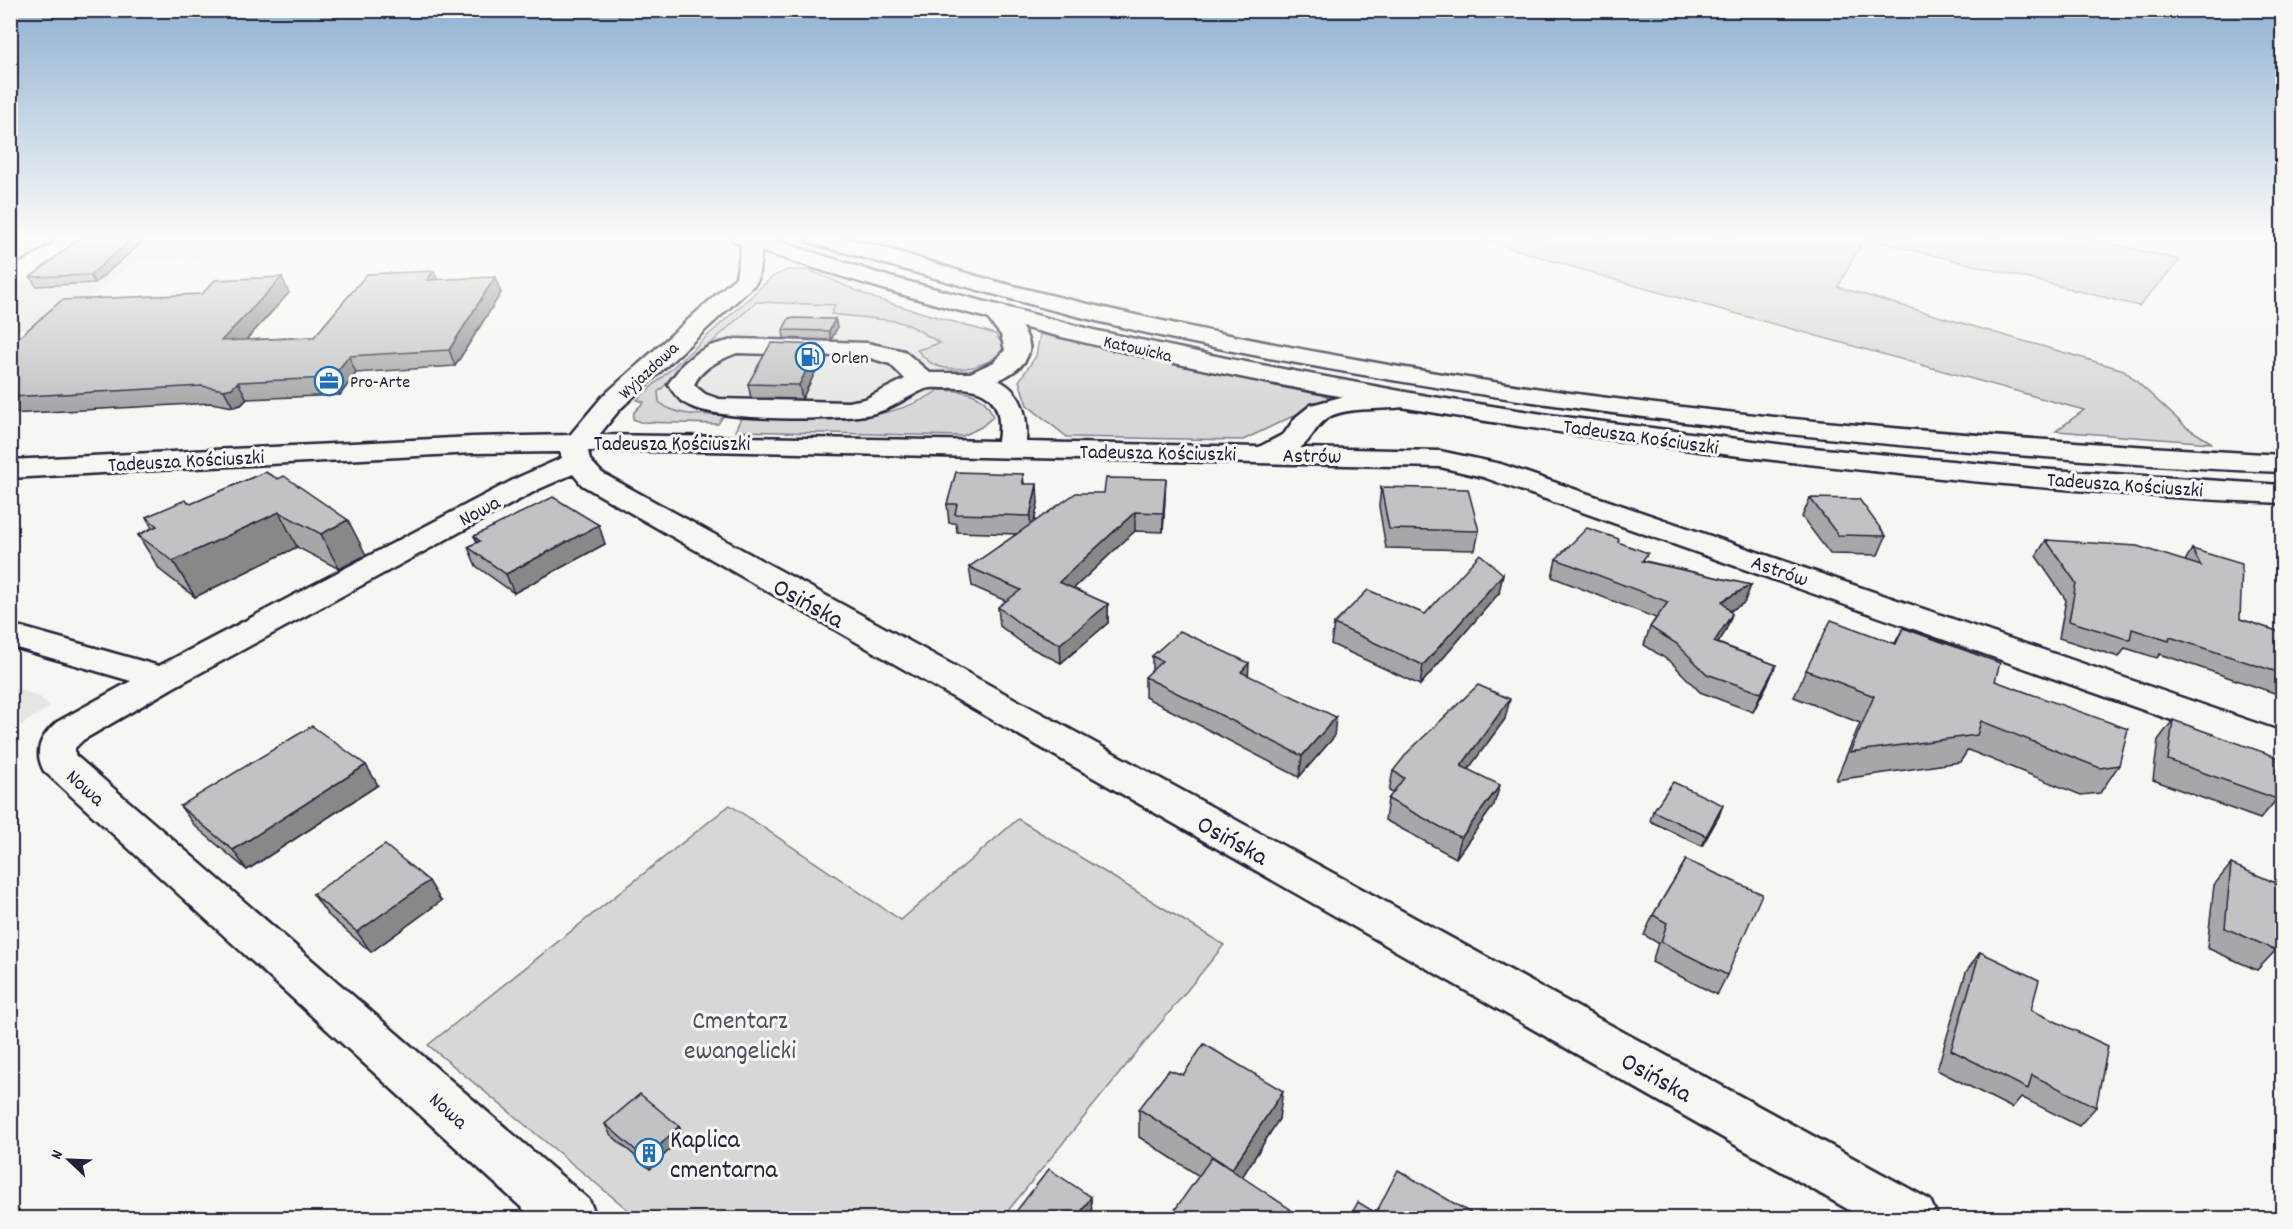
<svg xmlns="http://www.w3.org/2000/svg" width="2293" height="1229" font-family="Dekko,sans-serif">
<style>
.built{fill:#e6e6e4}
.green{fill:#d7d7d7;stroke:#7c7c89;stroke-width:1.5}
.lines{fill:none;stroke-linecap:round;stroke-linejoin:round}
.minor-casing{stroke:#22223b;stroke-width:5}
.major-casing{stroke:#22223b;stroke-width:5}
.minor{fill:#f6f6f2;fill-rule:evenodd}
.major{fill:#f6f6f2;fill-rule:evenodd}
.wall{fill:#a7a7a9;stroke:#22223b;stroke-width:1.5}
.shaded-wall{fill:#888889;stroke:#22223b;stroke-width:1.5}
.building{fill:#c2c2c4;stroke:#22223b;stroke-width:1.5}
.labels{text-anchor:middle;stroke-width:6;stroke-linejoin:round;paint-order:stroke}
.far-street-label{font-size:18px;fill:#22223b;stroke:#f6f6f2}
.far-poi-label{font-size:18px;fill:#22223b;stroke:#f6f6f2;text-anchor:start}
.street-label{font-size:21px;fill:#22223b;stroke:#f6f6f2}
.near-street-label{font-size:26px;fill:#22223b;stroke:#f6f6f2}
.near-park-label{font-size:26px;fill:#4f4f62;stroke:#f6f6f2}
.near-poi-label{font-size:26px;fill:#22223b;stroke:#f6f6f2;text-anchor:start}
</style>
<rect width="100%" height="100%" fill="#f6f6f2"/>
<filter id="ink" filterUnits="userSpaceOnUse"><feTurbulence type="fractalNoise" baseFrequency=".0167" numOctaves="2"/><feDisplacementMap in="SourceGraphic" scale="12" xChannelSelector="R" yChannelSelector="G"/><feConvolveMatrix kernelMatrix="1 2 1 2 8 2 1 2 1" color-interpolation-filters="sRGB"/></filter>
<g filter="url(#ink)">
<!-- built -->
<g class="built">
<polygon points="84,237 410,237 381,248 138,260 49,328 11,330 11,292"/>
<polygon points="508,237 613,237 564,248"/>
<polygon points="756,302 835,305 831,313 896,321 911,326 941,344 917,350 933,364 953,368 977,367 935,393 884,414 854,418 687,414 667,408 659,402 658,392"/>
<polygon points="11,686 40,697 50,707 11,731"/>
</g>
<!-- green -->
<g class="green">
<polygon points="1475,237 2085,237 2180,260 2139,306 1864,238 1838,287 2124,370 2186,427 2212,443 2056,431 2084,410 1622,282"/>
<path d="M787,270H809L876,299L995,334L1004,346C994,368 951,375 931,363C926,360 921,354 917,350L940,343L911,326L896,321L831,314L835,305L756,302L658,392L659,402C677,417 701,415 724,415L718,424L640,422L633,419L634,412L644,402L637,400L772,277Z"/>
<polygon points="1040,334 1333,397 1243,440 1067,437 1027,405 1019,381 1036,356"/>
<path d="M939,390C964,391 985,391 993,417L981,427L963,436L735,431L742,416C808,417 881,429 939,390Z"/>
<polygon points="730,805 901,920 1018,819 1224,945 1002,1218 638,1218 428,1045"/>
</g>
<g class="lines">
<!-- minor casing -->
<g class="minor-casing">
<g id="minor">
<polygon points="28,237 54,237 51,242 18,262 10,263 10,247"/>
<path d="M743,237H761L763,240L758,279L755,284L620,409L599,435L998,441C1004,400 988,386 947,388C941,388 931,387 925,389C906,397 891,410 871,414C837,421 721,421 690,406C680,402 674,394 668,384L683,364L695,354L710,346L736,339L867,343L904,351L930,373H970L994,362L1005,350L1001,335L984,314L988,309C993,308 997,306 1002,308C1014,313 1032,338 1029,351C1026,366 1010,375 998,380C1023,392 1028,416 1026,442L1259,447L1284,434L1296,417L1311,405L1341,397L1399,392L1408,394L1412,400L1408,406C1386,411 1349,406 1329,417C1316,424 1312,440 1300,448L1440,451L1501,464L2282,732V759L1483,477L1440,467L706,451H588L590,460L602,473L1930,1200L1938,1218H1863L582,485L573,474L539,489L174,687L83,740L75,748V755L589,1200L597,1218H533L44,771C33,751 41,736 57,722L131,681L10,646V624L159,666L519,477L562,458L560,452L473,453L10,478V460L473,437L570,435L602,397L736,277ZM737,353L867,357L890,364L905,379L865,399L848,402L719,399L705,394L694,385C701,368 721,359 737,353Z"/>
</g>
</g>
<!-- major casing -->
<g class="major-casing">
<g id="major">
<path d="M732,237H765L890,277L1093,330L1235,360L1427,396L1549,415L1792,446L2037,469L2282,485V503C2098,495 1914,477 1731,455C1394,414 1057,352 735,242Z"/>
<path d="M805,237C818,237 831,236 843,238C896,248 949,270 1002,283C1119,313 1237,338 1355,359C1661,415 1972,437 2282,455V472C2190,469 2097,461 2005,454C1727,432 1452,397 1179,340C1054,313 931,277 808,242Z"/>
</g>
</g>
<!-- minor -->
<use href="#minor" class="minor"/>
<!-- major -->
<use href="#major" class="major"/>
</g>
<!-- wall -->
<g class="wall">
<polygon points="81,237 148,237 95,283 36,286 31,277"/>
<polygon points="438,280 501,293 455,366 356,373 340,395 247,399 241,405 233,407 211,403 10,414 10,345 289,293 246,340 314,337"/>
<polygon points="835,319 837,328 831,340 784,338 783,330"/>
<polygon points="822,358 802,399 751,398 748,384"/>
<polygon points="265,472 366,555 339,569 297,547 195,597 160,570 138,535 152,528 146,517 191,504"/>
<polygon points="1023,474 1024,484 1038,503 1034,523 1165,497 1163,532 1135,531 1073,589 1108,604 1108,623 1061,663 1025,645 1000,626 998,607 1006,601 972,586 969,567 1017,534 957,532 956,523 949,523 947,504"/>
<polygon points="1381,487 1479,531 1475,550 1386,548 1379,506"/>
<polygon points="1810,498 1886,536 1878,555 1830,554 1802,517"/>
<polygon points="474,536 605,544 514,593 476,566 468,547 477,542"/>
<polygon points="2046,540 2185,561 2192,549 2240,619 2283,633 2283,696 2160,654 2157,658 2125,648 2119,657 2059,638 2066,600 2036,556"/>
<polygon points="1618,542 1645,561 1751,585 1744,603 1730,611 1732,614 1725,632 1718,643 1776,665 1768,683 1753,712 1700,692 1671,662 1644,645 1650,627 1656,618 1552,577 1556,559"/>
<polygon points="1499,593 1420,685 1331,644 1334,624 1425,614"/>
<polygon points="1903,628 1995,681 2119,765 2100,793 2081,795 1968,750 1960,762 1836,780 1860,723 1794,697 1806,670 1895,643"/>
<polygon points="1152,656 1334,737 1299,777 1145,697 1145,677 1152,671"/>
<polygon points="1505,719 1468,769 1494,805 1456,858 1385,820 1388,799 1393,793 1389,791 1393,771"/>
<polygon points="2173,720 2277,799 2260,819 2153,780 2158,740"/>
<polygon points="378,785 247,870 195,826 180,806"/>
<polygon points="1653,811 1719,816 1702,846 1650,821"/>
<polygon points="1686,860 1727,975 1717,995 1652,962 1658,943 1644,935 1653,915"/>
<polygon points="2231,864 2276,950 2257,970 2207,948 2214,885"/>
<polygon points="313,894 441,901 371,952 327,914"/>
<polygon points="1980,952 2096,1107 2079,1126 2021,1097 2012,1108 1937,1070 1966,972"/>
<polygon points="1139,1109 1279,1119 1242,1177 1199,1176 1139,1137"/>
<polygon points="605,1124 679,1126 683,1136 650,1169 610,1134"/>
</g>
<!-- shaded-wall -->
<g class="shaded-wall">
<polygon points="134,237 148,237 95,283 90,275"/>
<polygon points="434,271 440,286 427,280"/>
<polygon points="282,277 289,293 230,357 221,341"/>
<polygon points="495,277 501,293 455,366 449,350"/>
<polygon points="835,319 837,328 831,340 829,331"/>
<polygon points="819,345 822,358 802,399 799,385"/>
<polygon points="349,356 356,373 340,395 332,378"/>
<polygon points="238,382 247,399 241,405 233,407 224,390"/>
<polygon points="1166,479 1165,497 1163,532 1163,513"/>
<polygon points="1037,484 1038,503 1031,535 1030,516"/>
<polygon points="279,512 297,547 195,597 173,561"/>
<polygon points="1135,512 1135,531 1060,601 1059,582"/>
<polygon points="348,520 366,555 339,569 321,534"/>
<polygon points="599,525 605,544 514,593 506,574"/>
<polygon points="1503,574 1499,593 1420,685 1423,665"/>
<polygon points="1751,585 1744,603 1715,619 1722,601"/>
<polygon points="1108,604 1108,623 1061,663 1060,644"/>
<polygon points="1732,614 1725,632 1707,660 1714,642"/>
<polygon points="1249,663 1248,683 1241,672"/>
<polygon points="1776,665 1768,683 1753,712 1761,693"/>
<polygon points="1510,699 1505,719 1456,786 1461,766"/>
<polygon points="1336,717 1334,737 1299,777 1302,756"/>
<polygon points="366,765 378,785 247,870 233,850"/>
<polygon points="1500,785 1494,805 1456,858 1461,838"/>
<polygon points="1723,805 1719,816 1702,846 1706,836"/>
<polygon points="429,881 441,901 371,952 357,932"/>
<polygon points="1283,1091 1279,1119 1230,1196 1232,1169"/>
<polygon points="679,1126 683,1136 650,1169 646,1159"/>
<polygon points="1091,1197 1092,1216 1090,1218 1077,1218"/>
<polygon points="1290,1209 1289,1218 1284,1218"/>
</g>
<!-- building -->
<g class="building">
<polygon points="81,237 134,237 90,275 31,277"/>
<polygon points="434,271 427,280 495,277 449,350 349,356 332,378 238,382 232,388 224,390 202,386 10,397 10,345 62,300 202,294 215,280 282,277 221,341 314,337 367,274"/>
<polygon points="789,318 835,319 829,331 783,330"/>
<polygon points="771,343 819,345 799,385 748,384"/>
<polygon points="265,472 278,479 284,476 348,520 321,534 279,512 173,561 138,535 157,526 146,517 185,500 191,504"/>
<polygon points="956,472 1023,474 1023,484 1037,484 1030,516 955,514 957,504 947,504"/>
<polygon points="1106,478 1166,479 1163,513 1135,512 1059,582 1108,604 1060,644 1023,626 998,607 1021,590 969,567 1076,493 1104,493"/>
<polygon points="1381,487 1468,489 1479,531 1389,529"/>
<polygon points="553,497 599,525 506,574 468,547 480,541 474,536"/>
<polygon points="1810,498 1859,499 1886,536 1838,535"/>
<polygon points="1587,528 1619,539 1618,542 1648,553 1642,561 1751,585 1722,601 1732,614 1714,642 1776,665 1761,693 1707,674 1677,644 1650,627 1668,602 1556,559"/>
<polygon points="2046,540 2137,546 2201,566 2192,549 2242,564 2240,619 2283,633 2283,674 2170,637 2169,641 2132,629 2130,640 2069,621 2076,583"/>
<polygon points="1480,554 1503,574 1423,665 1334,624 1368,590 1425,614"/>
<polygon points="1831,620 1896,644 1903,628 2000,663 1995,681 2128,729 2119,765 2100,768 1981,721 1977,735 1850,752 1874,696 1806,670"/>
<polygon points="1180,631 1249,663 1241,672 1336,717 1302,756 1145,677 1162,661 1152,656"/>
<polygon points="1478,685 1510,699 1461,766 1500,785 1461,838 1388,799 1404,778 1393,771 1408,752"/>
<polygon points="2173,720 2277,757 2277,799 2168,760"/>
<polygon points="312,726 366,765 233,850 180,806"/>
<polygon points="1673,782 1723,805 1706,836 1653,811"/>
<polygon points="385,845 429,881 357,932 313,894"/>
<polygon points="1686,860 1762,894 1727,975 1661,942 1667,923 1653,915"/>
<polygon points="2231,864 2276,883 2276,950 2225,928"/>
<polygon points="1980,952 2039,980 2031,1010 2108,1046 2096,1107 2032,1075 2028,1089 1951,1050"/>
<polygon points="1204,1044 1283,1091 1232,1169 1139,1109 1169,1070 1183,1075"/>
<polygon points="640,1094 679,1126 646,1159 605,1124"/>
<polygon points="1212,1157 1290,1209 1284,1218 1169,1218"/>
<polygon points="1049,1169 1091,1197 1077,1218 1011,1218"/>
<polygon points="1398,1170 1479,1218 1349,1218 1358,1202 1376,1213"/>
</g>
</g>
<!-- sky -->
<linearGradient id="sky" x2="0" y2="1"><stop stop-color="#90b1d3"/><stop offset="0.58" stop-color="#fbfbf9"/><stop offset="1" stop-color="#fbfbf9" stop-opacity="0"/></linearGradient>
<rect width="2293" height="409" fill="url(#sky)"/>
<!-- icons -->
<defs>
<g id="fuel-ring" transform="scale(1.5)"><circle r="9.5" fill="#f6f6f2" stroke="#1f6fb2" stroke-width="1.5"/><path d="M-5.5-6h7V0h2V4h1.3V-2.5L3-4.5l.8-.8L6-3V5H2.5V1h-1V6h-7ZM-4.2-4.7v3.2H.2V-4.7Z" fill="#1f6fb2"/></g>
<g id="office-ring" transform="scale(1.5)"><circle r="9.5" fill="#f6f6f2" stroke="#1f6fb2" stroke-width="1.5"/><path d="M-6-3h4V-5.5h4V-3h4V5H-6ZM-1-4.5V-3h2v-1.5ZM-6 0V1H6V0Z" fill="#1f6fb2"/></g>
<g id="building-ring" transform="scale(1.5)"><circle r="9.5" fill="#f6f6f2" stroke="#1f6fb2" stroke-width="1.5"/><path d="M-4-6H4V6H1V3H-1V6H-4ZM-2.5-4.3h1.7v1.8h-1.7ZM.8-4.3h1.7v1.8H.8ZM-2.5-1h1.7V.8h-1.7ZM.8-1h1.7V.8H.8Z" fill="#1f6fb2"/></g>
</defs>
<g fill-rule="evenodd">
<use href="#fuel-ring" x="810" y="357"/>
<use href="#office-ring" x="329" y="381"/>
<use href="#building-ring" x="649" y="1153"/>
</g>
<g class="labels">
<!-- far-street labels -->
<g class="far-street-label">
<text transform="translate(1138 348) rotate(13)" y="6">Katowicka</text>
<text transform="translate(648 370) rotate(-43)" y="6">Wyjazdowa</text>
</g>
<!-- far-poi labels -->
<g class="far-poi-label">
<text x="831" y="363">Orlen</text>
<text x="350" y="387">Pro-Arte</text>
</g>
<!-- street labels -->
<g class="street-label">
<text transform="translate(1641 436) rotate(8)" y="7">Tadeusza Kościuszki</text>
<text x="672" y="450">Tadeusza Kościuszki</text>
<text transform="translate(1158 452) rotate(1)" y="7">Tadeusza Kościuszki</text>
<text transform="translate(1312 455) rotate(1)" y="7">Astrów</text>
<text transform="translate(186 460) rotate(-3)" y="7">Tadeusza Kościuszki</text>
<text transform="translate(2125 484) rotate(4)" y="7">Tadeusza Kościuszki</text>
<text transform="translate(479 510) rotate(-28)" y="7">Nowa</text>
<text transform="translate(1780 570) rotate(19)" y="7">Astrów</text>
<text transform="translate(86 787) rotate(42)" y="7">Nowa</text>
<text transform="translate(449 1110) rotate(42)" y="7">Nowa</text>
</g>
<!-- near-street labels -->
<g class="near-street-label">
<text transform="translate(809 602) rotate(29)" y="9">Osińska</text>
<text transform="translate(1233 839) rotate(29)" y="9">Osińska</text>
<text transform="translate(1657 1076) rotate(29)" y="9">Osińska</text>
</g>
<!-- near-park labels -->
<g class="near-park-label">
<text x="740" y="1028">Cmentarz<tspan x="740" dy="30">ewangelicki</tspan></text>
</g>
<!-- near-poi labels -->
<g class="near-poi-label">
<text x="670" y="1147">Kaplica<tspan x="670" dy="30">cmentarna</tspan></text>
</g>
</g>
<!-- margin -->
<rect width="2293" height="1229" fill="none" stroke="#f6f6f2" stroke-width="36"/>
<rect x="18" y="18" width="2257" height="1193" fill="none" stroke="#22223b" stroke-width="2" filter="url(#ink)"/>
<!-- north arrow -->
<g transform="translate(69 1160) rotate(293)" stroke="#f6f6f2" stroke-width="4.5" paint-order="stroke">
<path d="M0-4.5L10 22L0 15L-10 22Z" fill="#22223b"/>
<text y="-9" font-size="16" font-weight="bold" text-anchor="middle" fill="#22223b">N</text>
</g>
</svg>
